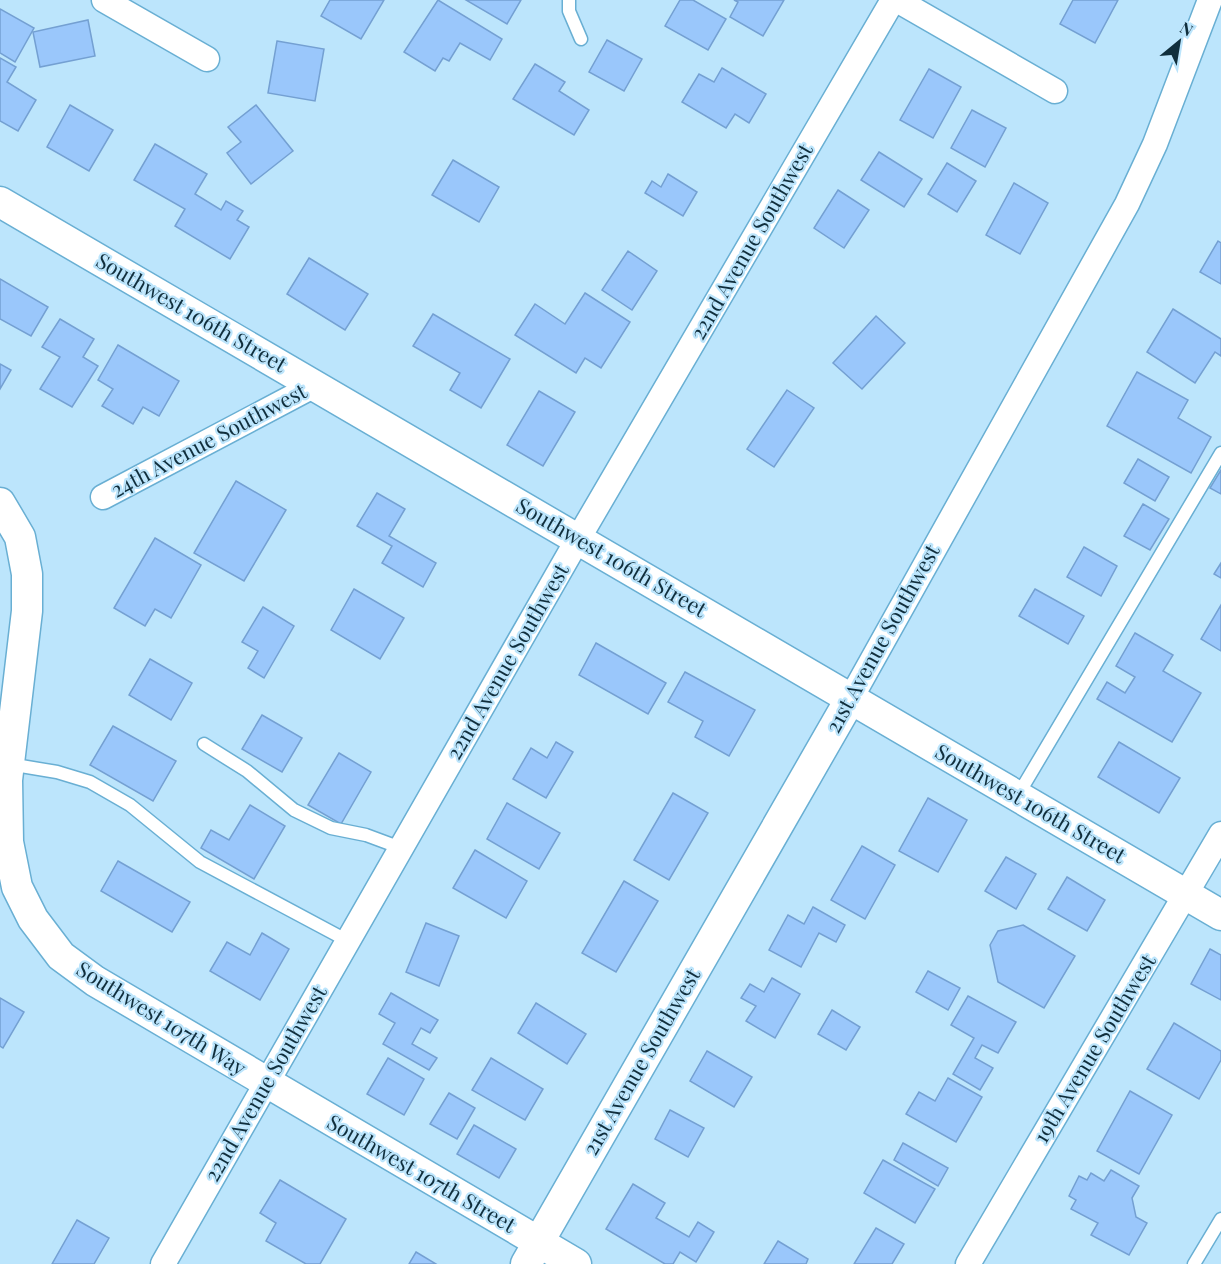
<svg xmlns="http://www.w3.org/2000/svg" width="1221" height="1264" font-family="'Playfair Display',serif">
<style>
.building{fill:#9ac7fb;stroke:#74a0d2;stroke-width:1.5}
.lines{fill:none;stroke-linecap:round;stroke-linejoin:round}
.service-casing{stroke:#69afd3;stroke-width:15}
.minor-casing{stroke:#69afd3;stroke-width:27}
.tertiary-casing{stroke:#69afd3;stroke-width:33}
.service{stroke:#fff;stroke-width:12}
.minor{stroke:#fff;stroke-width:24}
.tertiary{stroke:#fff;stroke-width:30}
.labels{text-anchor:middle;stroke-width:4.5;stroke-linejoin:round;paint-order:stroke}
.street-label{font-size:21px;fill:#102e3c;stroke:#bce5fc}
</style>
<rect width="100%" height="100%" fill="#bce5fc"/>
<!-- building -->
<g class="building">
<polygon points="330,0 384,0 361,39 321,16"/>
<polygon points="438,0 502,39 490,60 460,43 449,61 443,58 435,71 404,52"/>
<polygon points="466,0 521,0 507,24"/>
<polygon points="680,0 693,0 726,19 708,50 665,26"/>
<polygon points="734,0 784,0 763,36 730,17 738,2"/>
<polygon points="1073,0 1118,0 1095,43 1060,24"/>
<polygon points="0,9 34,28 15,62 0,53"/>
<polygon points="88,20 95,56 40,67 33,32"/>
<polygon points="607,40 642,59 624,91 589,72"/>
<polygon points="277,41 324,49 315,101 268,93"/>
<polygon points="0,58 16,67 7,82 36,100 18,131 0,121"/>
<polygon points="535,64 565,82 559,91 589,110 574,135 513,99"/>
<polygon points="722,68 766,94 749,123 735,114 726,128 682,102 699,74 714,82"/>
<polygon points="929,69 961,87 933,138 900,120"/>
<polygon points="70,105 113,130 89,171 47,147"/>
<polygon points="256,105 293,151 251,184 227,153 241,142 228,127"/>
<polygon points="972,110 1006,128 985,167 951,148"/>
<polygon points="155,144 207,174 195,194 221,210 226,201 243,211 237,220 249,227 230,259 175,226 185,209 134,180"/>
<polygon points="879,152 922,179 904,207 861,180"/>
<polygon points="453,160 499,187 479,222 432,195"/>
<polygon points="947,163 976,181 957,212 928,194"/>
<polygon points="668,174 697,192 683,216 645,193 652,181 661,187"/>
<polygon points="1014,183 1048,203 1020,254 986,235"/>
<polygon points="838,190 869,210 844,248 814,228"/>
<polygon points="1218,241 1221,243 1221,284 1200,272"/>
<polygon points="628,251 657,271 632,310 602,290"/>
<polygon points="309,258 368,294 345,330 287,294"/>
<polygon points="0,279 48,307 31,336 0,319"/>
<polygon points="585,293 630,322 601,368 585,358 576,373 515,335 535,304 565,324"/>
<polygon points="1173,309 1221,339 1221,356 1215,352 1195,383 1147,352"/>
<polygon points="433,314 510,359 481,408 450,390 460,373 413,346"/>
<polygon points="876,316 905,343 862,389 833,363"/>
<polygon points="60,319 94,339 83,357 98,366 72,407 40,389 60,357 42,347"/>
<polygon points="118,345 179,381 159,416 143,407 133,424 102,406 113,389 98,380"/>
<polygon points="0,364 11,370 0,389"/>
<polygon points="1137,372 1188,400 1178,418 1211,437 1191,473 1107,426"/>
<polygon points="787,390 814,408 774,467 747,449"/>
<polygon points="539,391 575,412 543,466 507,445"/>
<polygon points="1138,459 1169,477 1155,501 1124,483"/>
<polygon points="1221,470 1221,494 1210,488"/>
<polygon points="236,481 286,510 244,581 194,553"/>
<polygon points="377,493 405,509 389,536 436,563 423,587 382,563 392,546 357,526"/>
<polygon points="1143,504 1169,519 1150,550 1124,536"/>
<polygon points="155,538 201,565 171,618 155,609 145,626 114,608"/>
<polygon points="1084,547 1117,566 1101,596 1067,577"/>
<polygon points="1221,563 1221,578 1214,574"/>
<polygon points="354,589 404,618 380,659 331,630"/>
<polygon points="1035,589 1084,616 1068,644 1019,616"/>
<polygon points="1221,605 1221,651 1201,639"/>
<polygon points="263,607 294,626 264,678 248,668 258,651 242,642"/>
<polygon points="1135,633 1173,655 1163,671 1201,693 1172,742 1097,699 1107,682 1125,693 1135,677 1116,666"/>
<polygon points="596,643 666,683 648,714 579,675"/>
<polygon points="150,659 192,683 171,720 129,695"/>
<polygon points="685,672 755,710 729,756 695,737 703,721 668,702"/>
<polygon points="262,715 302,738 282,772 242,749"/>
<polygon points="113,726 176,761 153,801 90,765"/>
<polygon points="556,742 573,752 546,798 513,779 531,748 547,758"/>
<polygon points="1119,742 1180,778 1159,813 1098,777"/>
<polygon points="339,753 371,772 341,824 308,805"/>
<polygon points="673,793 708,813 669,880 634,860"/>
<polygon points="928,798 967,820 938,872 899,851"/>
<polygon points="507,803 560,833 539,869 487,839"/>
<polygon points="250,805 285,826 254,879 201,848 211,830 229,840"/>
<polygon points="862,846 895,865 865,919 831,900"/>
<polygon points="475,850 527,881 506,918 453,888"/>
<polygon points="1006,857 1036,874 1016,909 985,891"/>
<polygon points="118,861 190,902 172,932 101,891"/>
<polygon points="1067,877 1105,900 1087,931 1048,909"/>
<polygon points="624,881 658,901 616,972 582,953"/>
<polygon points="813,907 845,925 836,942 819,933 801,967 769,950 788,915 804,924"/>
<polygon points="426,923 459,936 439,986 406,972"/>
<polygon points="1023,925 1075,956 1044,1008 998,982 990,945 998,931"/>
<polygon points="262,933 289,949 260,1000 210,971 227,942 250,955"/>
<polygon points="1210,949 1221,955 1221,1000 1191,984"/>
<polygon points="928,971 960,988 948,1010 916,992"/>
<polygon points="772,978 800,994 775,1038 746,1021 756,1006 741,998 750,984 764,992"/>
<polygon points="391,993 438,1020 430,1033 421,1028 412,1044 437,1058 429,1070 383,1044 395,1023 379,1014"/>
<polygon points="968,996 1016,1022 998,1053 982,1045 975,1058 993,1068 980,1090 953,1074 974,1038 951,1025"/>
<polygon points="0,998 24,1012 3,1048 0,1046"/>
<polygon points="536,1003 586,1034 567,1064 518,1033"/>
<polygon points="832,1010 860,1027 846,1050 818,1034"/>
<polygon points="1174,1023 1221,1051 1221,1060 1199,1099 1147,1069"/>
<polygon points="707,1051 752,1077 734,1107 690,1081"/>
<polygon points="388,1058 424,1079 404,1115 367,1094"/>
<polygon points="491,1058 543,1089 525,1120 472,1090"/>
<polygon points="948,1078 982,1097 956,1142 906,1114 919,1092 935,1101"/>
<polygon points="1130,1091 1172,1115 1139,1174 1097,1151"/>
<polygon points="449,1093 475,1108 457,1139 430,1124"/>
<polygon points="670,1110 704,1128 688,1157 655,1139"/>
<polygon points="474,1125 516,1149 499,1178 457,1154"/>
<polygon points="903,1143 948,1168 938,1186 894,1160"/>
<polygon points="883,1160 935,1189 915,1223 864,1193"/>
<polygon points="1111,1170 1139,1186 1132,1198 1136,1217 1147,1223 1129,1255 1091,1235 1098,1223 1071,1209 1076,1200 1069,1196 1079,1176 1087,1180 1091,1173 1104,1181"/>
<polygon points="280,1180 346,1219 320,1264 306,1264 266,1241 276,1223 260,1213"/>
<polygon points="633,1184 665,1203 656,1218 689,1237 698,1222 714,1232 696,1262 680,1252 673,1264 665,1264 606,1229"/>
<polygon points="77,1220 109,1238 94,1264 52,1264"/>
<polygon points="876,1228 904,1244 892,1264 854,1264"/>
<polygon points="778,1241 808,1259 806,1264 764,1264"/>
<polygon points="416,1252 436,1264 409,1264"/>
</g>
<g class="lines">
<!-- service casing -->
<g class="service-casing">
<g id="service">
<polyline points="569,0 569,11 581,39"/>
<polyline points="204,744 247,771 294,810 331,828 366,835 401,848"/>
<polyline points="9,764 57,772 90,782 130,805 200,862 348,941"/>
<polyline points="1018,795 1221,453"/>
<polyline points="1194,1264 1221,1219"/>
</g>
</g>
<!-- minor casing -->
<g class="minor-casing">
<g id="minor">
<polyline points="104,0 207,59"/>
<polyline points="897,0 1055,91"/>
<polyline points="103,497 315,385"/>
<polyline points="851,698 1127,204 1155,144 1210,0"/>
<polyline points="163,1264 578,539 893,0"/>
<polyline points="968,1264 1221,834"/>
</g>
</g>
<!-- tertiary casing -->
<g class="tertiary-casing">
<g id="tertiary">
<polyline points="0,202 1221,915"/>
<polyline points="0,503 20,537 27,574 27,611 7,780 8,842 17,887 33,919 61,956 95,981 576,1264"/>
<polyline points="526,1264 851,698"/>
</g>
</g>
<!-- service -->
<use href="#service" class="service"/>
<!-- minor -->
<use href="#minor" class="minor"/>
<!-- tertiary -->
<use href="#tertiary" class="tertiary"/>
</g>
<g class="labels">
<!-- street labels -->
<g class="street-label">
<text transform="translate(752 242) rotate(-60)" y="7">22nd Avenue Southwest</text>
<text transform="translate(191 313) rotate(30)" y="7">Southwest 106th Street</text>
<text transform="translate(209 441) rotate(-28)" y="7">24th Avenue Southwest</text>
<text transform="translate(611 558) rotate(30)" y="7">Southwest 106th Street</text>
<text transform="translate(883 639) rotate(-61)" y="7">21st Avenue Southwest</text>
<text transform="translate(508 662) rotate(-60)" y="7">22nd Avenue Southwest</text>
<text transform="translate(1030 804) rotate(30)" y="7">Southwest 106th Street</text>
<text transform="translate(161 1019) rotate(32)" y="7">Southwest 107th Way</text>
<text transform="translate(1095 1049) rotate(-59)" y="7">19th Avenue Southwest</text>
<text transform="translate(642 1062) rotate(-60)" y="7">21st Avenue Southwest</text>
<text transform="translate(266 1084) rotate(-60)" y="7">22nd Avenue Southwest</text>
<text transform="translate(421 1174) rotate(30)" y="7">Southwest 107th Street</text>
</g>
</g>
<!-- north arrow -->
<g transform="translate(1179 42) rotate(30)" stroke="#bce5fc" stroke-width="4.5" paint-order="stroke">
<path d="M0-4.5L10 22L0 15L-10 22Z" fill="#102e3c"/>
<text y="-9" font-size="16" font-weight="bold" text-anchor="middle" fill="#102e3c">N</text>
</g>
</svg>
